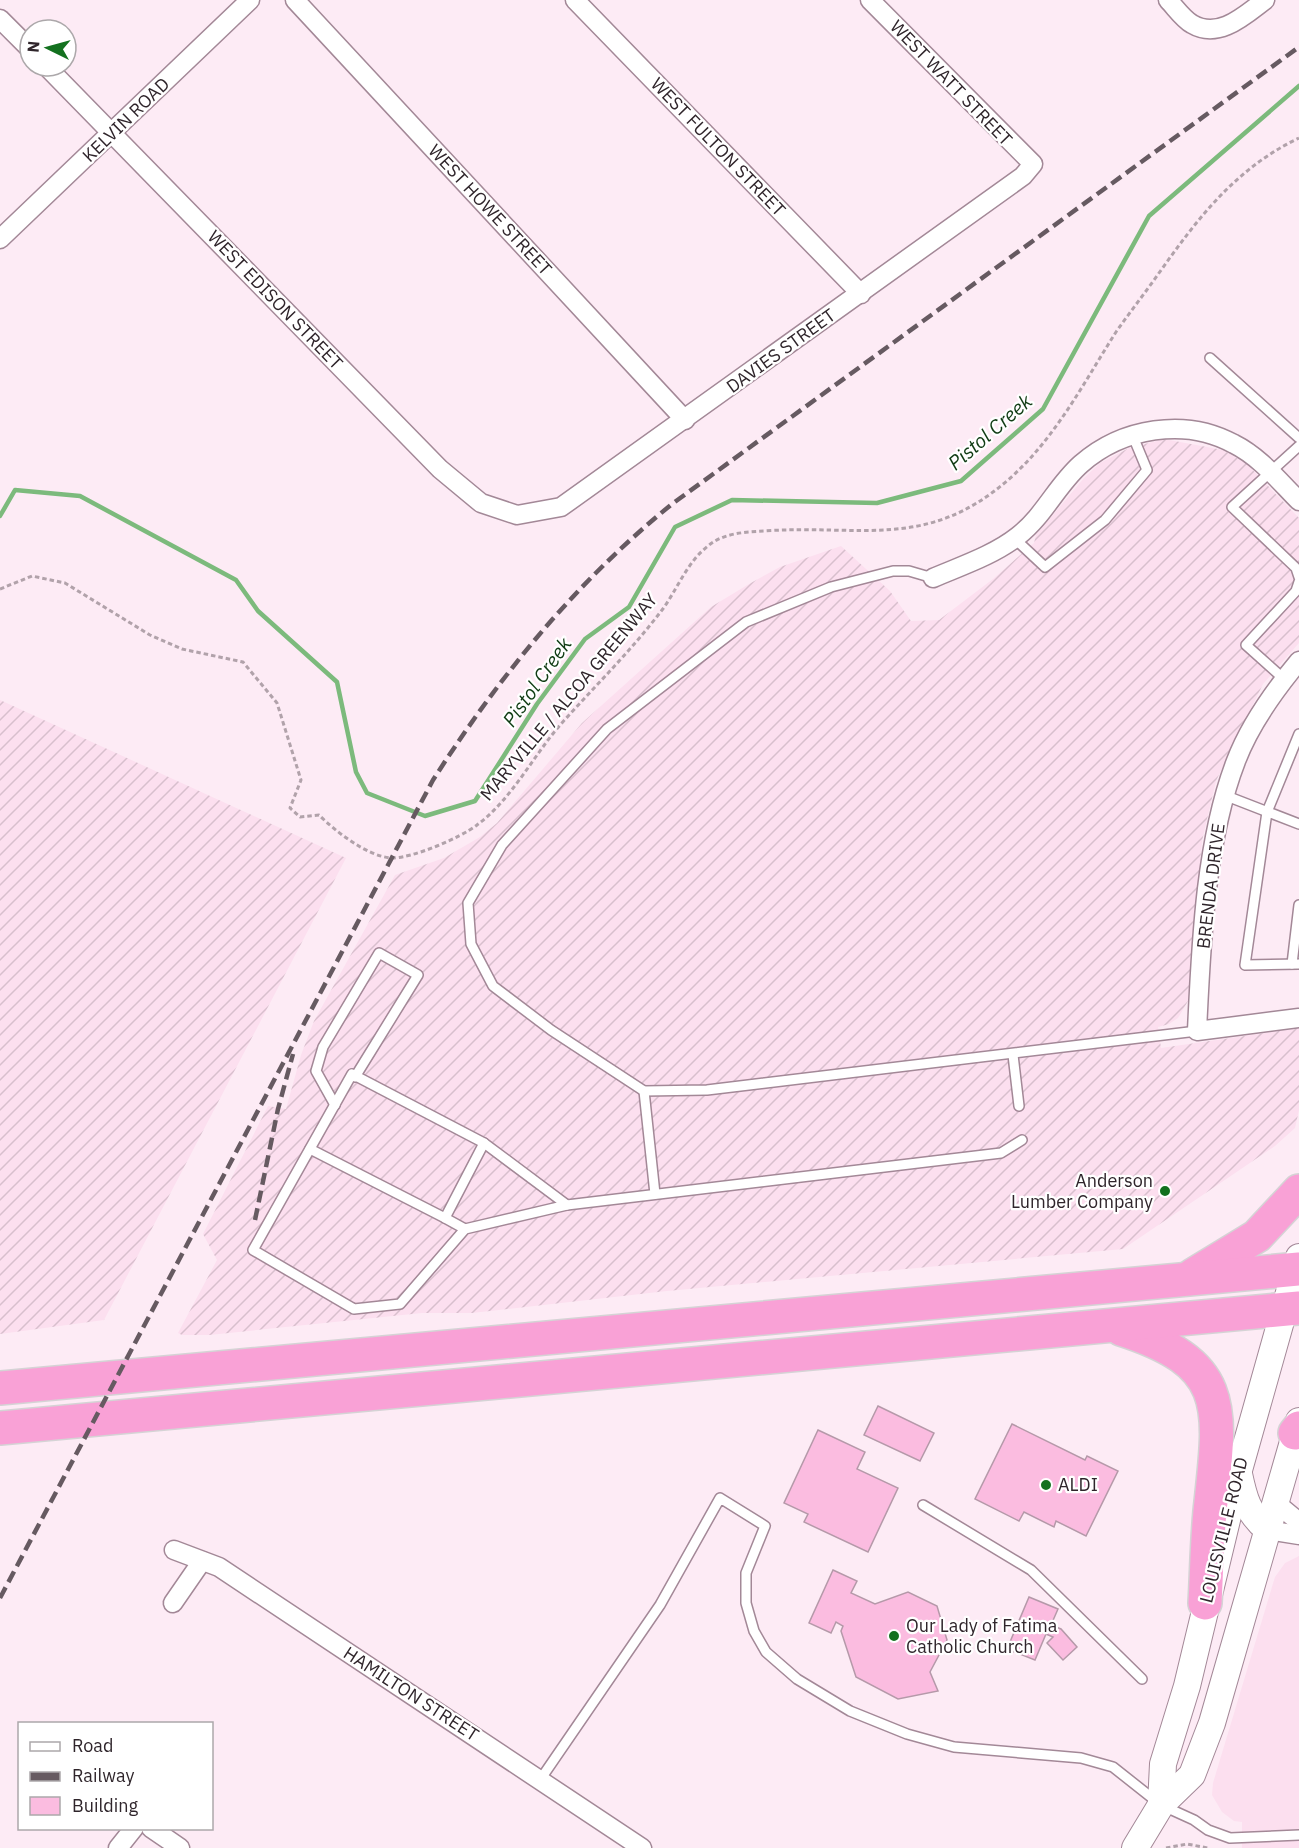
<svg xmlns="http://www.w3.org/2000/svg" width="1299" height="1848" font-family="'IBM Plex Sans',sans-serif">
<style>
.built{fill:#fcdfef}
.industrial{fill:url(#industrial-furrows)}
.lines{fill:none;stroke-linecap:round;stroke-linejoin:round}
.stream{stroke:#7cba7c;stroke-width:4.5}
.building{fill:#fbbce0;stroke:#b599a9;stroke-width:1.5}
.lane-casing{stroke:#a38897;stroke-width:12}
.street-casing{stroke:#a38897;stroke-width:21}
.secondary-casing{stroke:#a38897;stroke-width:28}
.highway-casing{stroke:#d5d3d5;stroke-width:36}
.path{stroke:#b1a2aa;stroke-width:3;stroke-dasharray:4.5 3;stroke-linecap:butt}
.lane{stroke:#fff;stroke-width:9}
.street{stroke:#fff;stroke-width:18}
.secondary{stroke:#fff;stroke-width:26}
.highway{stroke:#f9a1d6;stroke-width:33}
.rail{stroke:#665a61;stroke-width:4.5;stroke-dasharray:12 6;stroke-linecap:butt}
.poi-dot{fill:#13711f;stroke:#fff;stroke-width:2}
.labels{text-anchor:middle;stroke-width:4.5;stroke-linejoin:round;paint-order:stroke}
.street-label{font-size:18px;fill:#2f252b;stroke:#fff}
.poi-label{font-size:18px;fill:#2f252b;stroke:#fff;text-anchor:start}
.water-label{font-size:20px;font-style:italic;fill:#103c14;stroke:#fff}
</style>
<defs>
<pattern id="industrial-furrows" width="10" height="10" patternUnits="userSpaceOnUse" patternTransform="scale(1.5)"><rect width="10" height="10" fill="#fcdfef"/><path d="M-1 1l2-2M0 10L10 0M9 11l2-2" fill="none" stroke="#d8bfcd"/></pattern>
</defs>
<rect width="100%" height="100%" fill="#fdebf5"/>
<!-- built -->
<polygon class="built" points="1299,1556 1299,1848 1242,1848 1242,1822 1234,1821 1222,1812 1212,1795 1213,1783 1275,1577 1285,1563"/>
<!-- industrial -->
<g class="industrial">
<polygon points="1164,439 1223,450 1247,464 1299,518 1299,643 1263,684 1216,781 1202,841 1188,1001 1178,1018 1169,1024 1158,1027 1161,1048 1299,1028 1299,1110 1295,1128 1275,1146 1123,1249 667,1291 472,1313 422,1313 209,1335 182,1335 178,1333 217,1260 203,1234 268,1106 286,1109 301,1055 314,1021 395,875 444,858 480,837 497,823 582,723 711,607 749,584 780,567 841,546 890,591 911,621 939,620 993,579 1034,543 1036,535 1084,478 1100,463 1129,448"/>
<polygon points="0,700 346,858 104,1320 0,1334"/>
</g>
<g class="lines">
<!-- stream -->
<polyline class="stream" points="0,516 15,490 80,496 236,580 258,611 337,682 356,772 367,793 425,816 475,801 537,704 585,639 629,607 675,527 732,500 877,503 961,481 1043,409 1149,216 1299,86"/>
</g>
<!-- building -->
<g class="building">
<polygon points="878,1406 934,1433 920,1461 864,1435"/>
<polygon points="1012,1424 1085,1460 1087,1456 1118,1471 1086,1536 1056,1521 1054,1527 1024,1512 1019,1521 975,1499"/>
<polygon points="818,1430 865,1452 857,1469 898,1488 868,1552 804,1522 808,1514 784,1503"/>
<polygon points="833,1570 857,1581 851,1593 875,1604 908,1592 937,1606 947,1640 930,1672 938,1691 898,1699 856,1677 841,1631 843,1626 836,1622 831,1633 809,1623"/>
<polygon points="1029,1597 1058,1609 1051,1625 1061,1629 1077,1647 1063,1660 1047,1643 1053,1637 1046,1634 1035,1660 1007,1649"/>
</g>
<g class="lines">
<!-- lane casing -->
<g class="lane-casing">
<g id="lane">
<polyline points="1210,358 1299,438"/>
<polyline points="1299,446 1232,507 1296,568 1299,577"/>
<polyline points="1015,539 1045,567 1105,520 1147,470 1132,434"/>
<polyline points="933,578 909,571 893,571 831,587 746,622 607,729 502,845 468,903 471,944 493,986 551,1030 644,1091 707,1090 1197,1031"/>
<polyline points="1284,679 1246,645 1296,591 1299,582"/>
<polyline points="1299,734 1267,812 1245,965 1299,964"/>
<polyline points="1224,795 1299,824"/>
<polyline points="1292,964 1299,905"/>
<polyline points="1013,1055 1019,1106"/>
<polyline points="644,1091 655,1194"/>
<polyline points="335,1105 316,1071 323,1047 379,953 418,975 355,1077"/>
<polyline points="484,1143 352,1074 253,1250 354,1309 400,1304 465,1229 567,1205 1001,1153 1022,1140"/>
<polyline points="310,1149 445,1218"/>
<polyline points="465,1229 445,1218 484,1143 567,1205"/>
<polyline points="923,1505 1031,1570 1142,1679"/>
<polyline points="540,1780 660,1605 720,1498 765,1526 746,1573 746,1603 754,1631 766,1652 797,1679 850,1711 907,1734 954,1747 1081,1758 1113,1767 1161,1805 1194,1820 1208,1830 1230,1838 1299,1835"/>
</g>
</g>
<!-- street casing -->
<g class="street-casing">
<g id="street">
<polyline points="295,0 685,420"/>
<polyline points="575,0 861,294"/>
<path d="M1168,0C1175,7 1183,19 1192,24C1219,40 1245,15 1265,0"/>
<polyline points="0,19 30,49"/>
<polyline points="46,66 440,469 481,503 517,515 561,507 1023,176 1033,164 870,0"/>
<polyline points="0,239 250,0"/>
<path d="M933,578C961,566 994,555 1018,536C1044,516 1057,485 1081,464C1122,428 1185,417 1234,444C1260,457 1279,481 1299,501"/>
<path d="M1299,661C1274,691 1250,724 1236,761C1205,841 1201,946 1197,1031L1299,1018"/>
<polyline points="1276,1503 1299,1522"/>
<polyline points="1268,1530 1299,1535"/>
<polyline points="174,1550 219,1567 642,1848"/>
<polyline points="173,1603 202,1561"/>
<polyline points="151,1828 180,1848"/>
<polyline points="118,1848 134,1828"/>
</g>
</g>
<!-- secondary casing -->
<g class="secondary-casing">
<g id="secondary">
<path d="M1239,1474C1244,1498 1248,1514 1268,1530"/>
<polyline points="1161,1805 1163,1764 1187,1686 1239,1470 1299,1257"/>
<polyline points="1135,1848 1161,1805 1192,1775 1212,1723 1299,1421"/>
</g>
</g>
<!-- highway casing -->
<g class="highway-casing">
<g id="highway">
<polyline points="1193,1275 1257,1236 1299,1191"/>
<path d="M1121,1329C1227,1363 1222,1403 1211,1502C1207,1535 1207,1569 1205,1603"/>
<polyline points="0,1388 1299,1269"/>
<polyline points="0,1428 1299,1308"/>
<polyline points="1295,1433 1299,1428"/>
</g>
</g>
<!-- path -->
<g class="path">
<path d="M0,589L32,576L65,583L150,635L182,649L243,662L277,703L301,780L290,808L300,817L319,815C335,831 368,857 392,858C413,858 460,838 477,825C512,799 533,756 561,724C595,686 631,651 662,610C677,590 687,562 708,546C723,533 745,532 764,531C860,524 926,551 1008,480C1055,439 1083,384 1116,332C1130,312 1145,293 1159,273C1198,218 1236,168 1299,138"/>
<polyline points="1166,1848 1187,1844 1208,1848"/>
</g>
<!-- lane -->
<use href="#lane" class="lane"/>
<!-- street -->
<use href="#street" class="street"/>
<!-- secondary -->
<use href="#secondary" class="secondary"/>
<!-- highway -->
<use href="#highway" class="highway"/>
<!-- rail -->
<g class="rail">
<polyline points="255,1220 278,1109 293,1054"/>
<path d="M0,1598L433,780C501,674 575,583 672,504L1299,47"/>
</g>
</g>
<!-- markers -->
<g class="poi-dot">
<circle cx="1165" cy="1191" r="6"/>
<circle cx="1046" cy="1485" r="6"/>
<circle cx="894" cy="1636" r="6"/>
</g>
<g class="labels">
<!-- street labels -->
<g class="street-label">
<text transform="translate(951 83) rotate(46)" y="6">WEST WATT STREET</text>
<text transform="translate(126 120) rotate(-44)" y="6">KELVIN ROAD</text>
<text transform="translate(718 147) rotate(46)" y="6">WEST FULTON STREET</text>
<text transform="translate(490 210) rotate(47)" y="6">WEST HOWE STREET</text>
<text transform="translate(275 300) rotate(46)" y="6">WEST EDISON STREET</text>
<text transform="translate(781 351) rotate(-36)" y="6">DAVIES STREET</text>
<text transform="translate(569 697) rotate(-50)" y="6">MARYVILLE / ALCOA GREENWAY</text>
<text transform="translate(1211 886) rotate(-83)" y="6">BRENDA DRIVE</text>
<text transform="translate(1224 1530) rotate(-76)" y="6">LOUISVILLE ROAD</text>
<text transform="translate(411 1694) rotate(33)" y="6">HAMILTON STREET</text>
</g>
<!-- poi labels -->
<g class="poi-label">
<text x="1153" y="1187" text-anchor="end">Anderson<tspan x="1153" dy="21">Lumber Company</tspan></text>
<text x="1058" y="1491">ALDI</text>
<text x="906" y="1632">Our Lady of Fatima<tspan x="906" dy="21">Catholic Church</tspan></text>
</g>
<!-- water labels -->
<g class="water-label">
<text transform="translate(990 432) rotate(-41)" y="7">Pistol Creek</text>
<text transform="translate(537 682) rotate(-55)" y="7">Pistol Creek</text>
</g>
</g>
<!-- legend -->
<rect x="18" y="1722" width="195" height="108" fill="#ffffff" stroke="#aca8aa" stroke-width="1.5"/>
<rect x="30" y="1742" width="30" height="9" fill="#ffffff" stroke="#aca8aa" stroke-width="1.5"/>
<text x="72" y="1752" font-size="18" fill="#2f252b">Road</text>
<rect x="30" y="1772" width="30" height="9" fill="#665a61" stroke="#aca8aa" stroke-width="1.5"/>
<text x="72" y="1782" font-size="18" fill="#2f252b">Railway</text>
<rect x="30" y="1797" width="30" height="18" fill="#fbbce0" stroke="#aca8aa" stroke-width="1.5"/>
<text x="72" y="1812" font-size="18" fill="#2f252b">Building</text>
<!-- north arrow -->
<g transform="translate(48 48) rotate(275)"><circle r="28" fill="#ffffff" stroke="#aca8aa" stroke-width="1.5"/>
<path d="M0-4.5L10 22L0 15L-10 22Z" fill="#13711f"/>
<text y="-9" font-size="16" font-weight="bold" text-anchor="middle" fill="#2f252b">N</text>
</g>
</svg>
